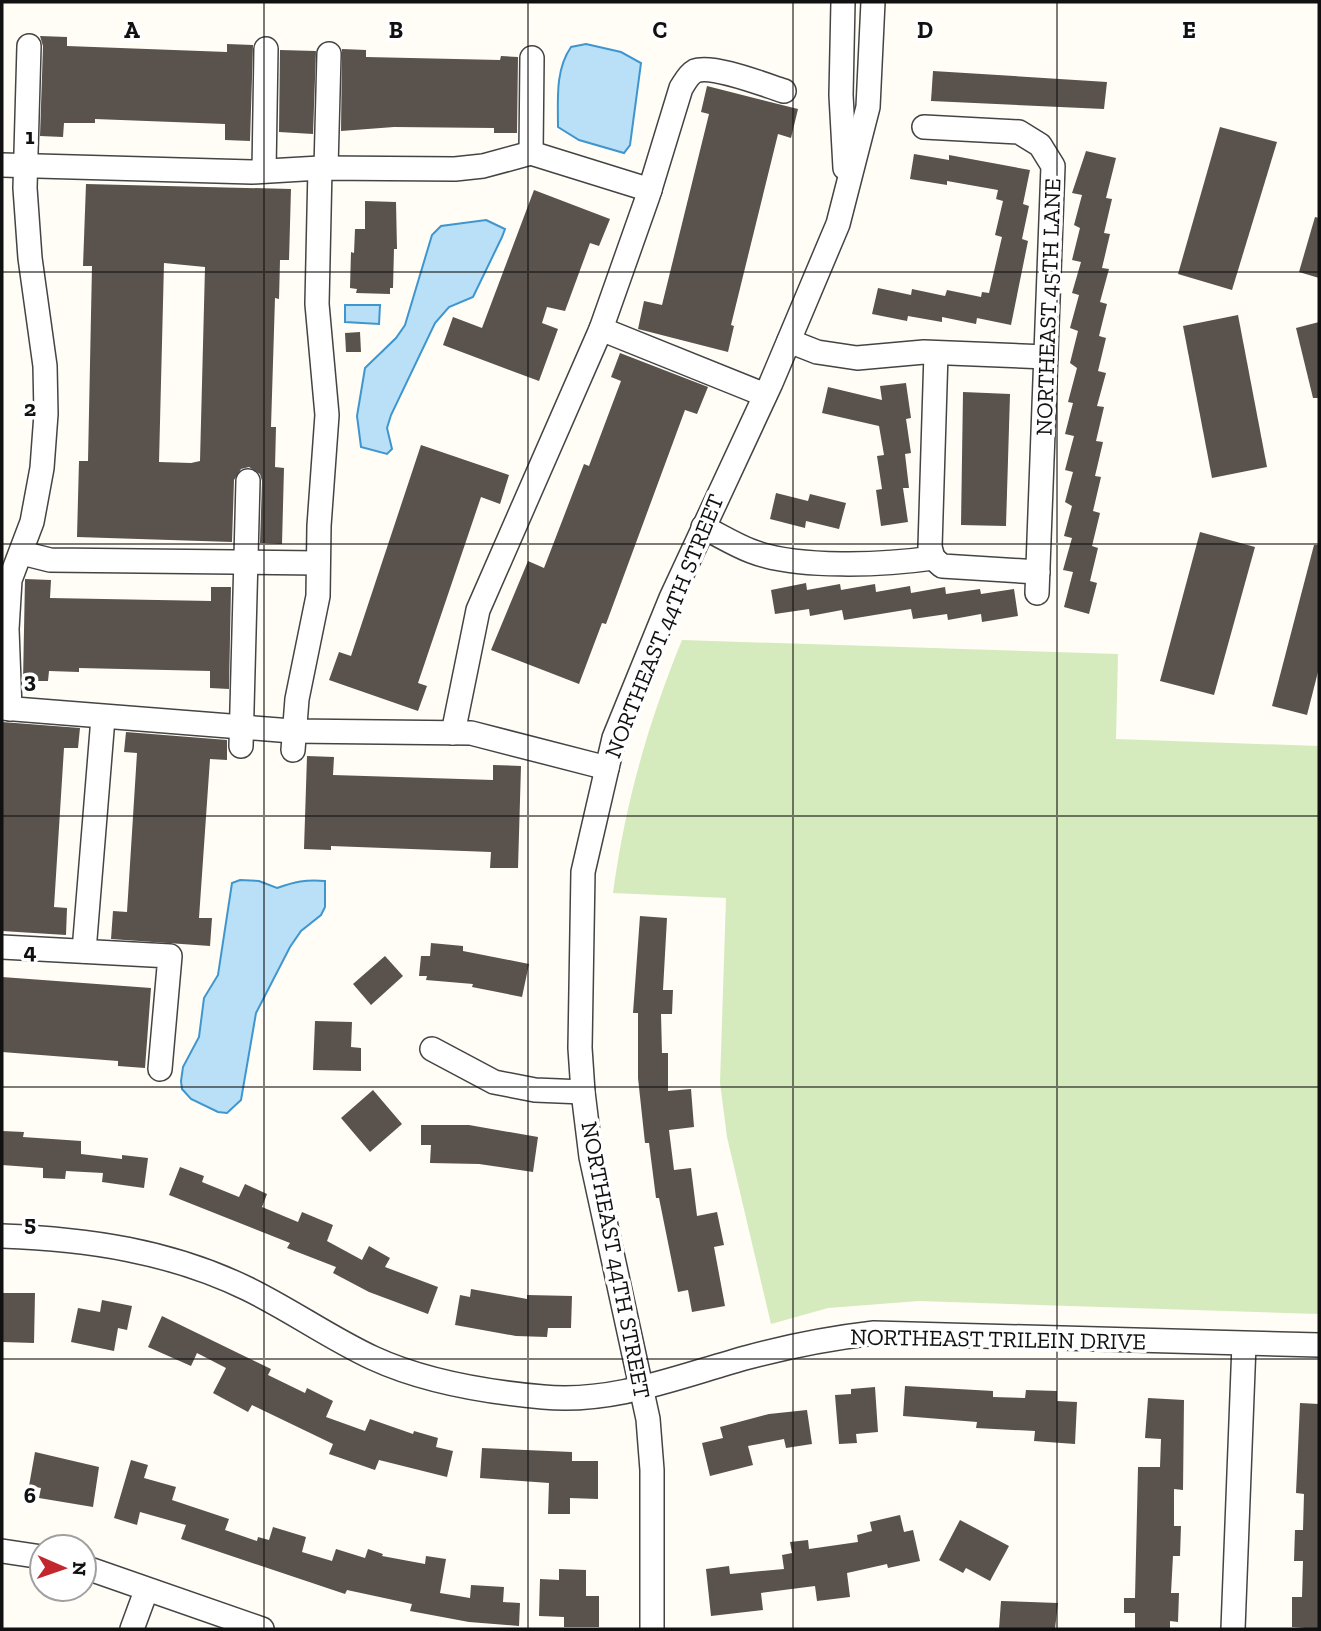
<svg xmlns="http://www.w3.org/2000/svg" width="1321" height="1631" font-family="'Zilla Slab',serif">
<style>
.green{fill:#d5ebbd}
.water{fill:#b9e0f7;stroke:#3f96cf;stroke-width:2}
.building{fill:#5a524d;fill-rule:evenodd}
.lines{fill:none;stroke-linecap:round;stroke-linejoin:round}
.minor-casing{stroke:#444;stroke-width:26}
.minor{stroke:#fff;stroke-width:23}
.grid{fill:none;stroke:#111;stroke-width:2;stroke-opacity:0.55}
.labels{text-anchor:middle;stroke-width:7;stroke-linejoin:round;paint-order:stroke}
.street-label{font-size:23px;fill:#111;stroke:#fff}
.grid-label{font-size:23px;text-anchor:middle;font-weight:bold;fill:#111;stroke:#fff;stroke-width:7;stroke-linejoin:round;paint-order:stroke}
</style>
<rect width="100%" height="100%" fill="#fffdf5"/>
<!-- green -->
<path class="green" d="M682,640L1118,654L1116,739L1319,746V1314L919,1301L828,1308L771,1324L727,1137L720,1083L726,898L613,893C625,804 648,723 682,640Z"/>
<!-- water -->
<g class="water">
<path d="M586,44L621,52L641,63L630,145L624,153L579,140L558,127C558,100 555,70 571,47Z"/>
<polygon points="486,220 505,229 502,237 473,297 449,307 435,323 391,415 387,428 392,449 387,454 361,447 357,416 365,368 396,338 405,325 432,235 441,226"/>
<polygon points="345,305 380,305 379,324 345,322"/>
<path d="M240,880L259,881L277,888C294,882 306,879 325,881V907L321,915L301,931L290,947L256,1013L241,1100L227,1113L218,1112L191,1099L182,1089L181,1081L183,1067L199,1037L204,998L218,975L232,883Z"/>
</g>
<!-- building -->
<g class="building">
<polygon points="40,36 67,37 67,46 227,52 227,44 253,45 250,141 225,140 225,124 95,119 95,123 64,123 63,137 40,136 43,46"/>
<polygon points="342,49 366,50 366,57 500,60 501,56 518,57 517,133 494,133 494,128 394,127 341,131"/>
<polygon points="280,50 316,51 313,134 279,132"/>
<polygon points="933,71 1107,82 1104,109 931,101"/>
<polygon points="707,86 798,109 791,138 778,134 731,325 734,326 728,352 638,329 644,301 662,305 709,114 701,112"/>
<polygon points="1220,127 1277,142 1232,290 1178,274"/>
<polygon points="1086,151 1116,158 1106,198 1112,199 1104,233 1110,234 1102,268 1109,269 1100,302 1107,304 1099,336 1106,338 1098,371 1106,373 1097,406 1104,407 1096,441 1103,442 1095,476 1101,477 1093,511 1100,513 1092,546 1098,548 1090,581 1097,583 1089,614 1064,607 1073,572 1063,570 1072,538 1064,536 1072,506 1065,502 1073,472 1065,470 1074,436 1065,434 1073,403 1068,402 1077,368 1070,363 1078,331 1070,328 1079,295 1072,293 1081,262 1072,260 1080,228 1074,225 1082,195 1072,193"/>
<polygon points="914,154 949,160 949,155 1030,170 1023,204 1029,206 1022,239 1028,241 1011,325 977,318 976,324 942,317 942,322 908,316 907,321 872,314 878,288 911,295 912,289 945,296 947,290 981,297 982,292 989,293 1002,237 995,235 1003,201 996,199 998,190 947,181 947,185 910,179"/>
<path d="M86,184L291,189L289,260H280L279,299L275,298L271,427H276L275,467L284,468L282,544L260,543L262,481L260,474L249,467L241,469L234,480L232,542L77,537L79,461H88L92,266H83ZM164,263L205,267L200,461L191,463L159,462Z"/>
<polygon points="534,190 610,219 599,246 590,243 565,311 547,307 542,323 558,329 539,381 443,345 453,317 482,328"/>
<polygon points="365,201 396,202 397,249 394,249 393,288 390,288 390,294 356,293 357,289 350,288 351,252 354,253 355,229 365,229"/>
<polygon points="1315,217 1319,218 1319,278 1299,272"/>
<polygon points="1238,315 1267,467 1212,478 1183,326"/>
<polygon points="1319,322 1319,398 1313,398 1296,328"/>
<polygon points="360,332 361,352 346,352 345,333"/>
<polygon points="620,353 708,387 697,414 685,410 606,624 602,623 579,684 491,650 528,561 544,568 584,464 589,466 621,381 611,377"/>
<polygon points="906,383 911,418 906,419 911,453 905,454 909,488 903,488 908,522 881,526 876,490 882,489 877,456 884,455 879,426 822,413 828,387 882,400 880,386"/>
<polygon points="963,392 1010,394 1006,526 961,525"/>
<polygon points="421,445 509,475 500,504 481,497 418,683 427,686 418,711 329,680 339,652 351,656"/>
<polygon points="776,493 808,501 810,494 846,503 839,529 806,521 805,528 770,519"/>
<polygon points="1200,532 1255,547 1214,695 1160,681"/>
<polygon points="1314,545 1319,545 1319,668 1307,715 1272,706"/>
<polygon points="25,579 51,580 50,598 211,601 211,587 231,587 229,689 210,688 210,671 79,668 79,672 49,671 48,681 23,681"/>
<polygon points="806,583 807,590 840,584 841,590 875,584 876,592 910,586 911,593 945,587 946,594 980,589 981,594 1014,589 1018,616 982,622 981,614 948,620 947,614 913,619 911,609 844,620 842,610 810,616 809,609 775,614 771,590"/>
<polygon points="2,722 80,728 78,748 64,748 54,907 67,908 66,935 2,931"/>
<polygon points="126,732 227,740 227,760 210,759 199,918 212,918 210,946 111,939 113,911 127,912 137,753 124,752"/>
<polygon points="307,756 334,757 333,775 493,780 493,765 521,766 518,868 490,868 491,852 331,846 331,850 304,849"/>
<polygon points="640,916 667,918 663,990 673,990 672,1014 661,1014 662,1053 668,1053 668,1091 691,1089 694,1127 669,1130 674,1170 691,1168 697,1216 717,1212 724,1245 714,1247 725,1306 692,1312 688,1290 678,1292 659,1198 656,1198 649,1143 645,1143 638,1078 638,1013 633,1013"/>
<polygon points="431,943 463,946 463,951 529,964 522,997 472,987 473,984 426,980 427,976 419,976 421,956 430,956"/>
<polygon points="385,956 403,976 371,1005 353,984"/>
<polygon points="2,977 151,988 145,1068 118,1066 118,1061 2,1052"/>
<polygon points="315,1021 352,1022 351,1047 361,1048 361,1071 313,1070"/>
<polygon points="373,1090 402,1124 370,1152 341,1118"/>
<polygon points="421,1125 469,1125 538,1137 533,1172 479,1164 430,1163 431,1145 421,1145"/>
<polygon points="2,1131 24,1132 23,1137 81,1141 81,1154 122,1159 122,1155 148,1158 144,1188 102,1182 103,1173 66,1171 65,1179 43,1178 43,1168 2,1165"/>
<polygon points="180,1167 204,1176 202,1182 239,1197 245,1184 267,1194 262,1207 298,1222 302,1212 333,1225 327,1241 362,1260 369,1246 390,1258 385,1267 438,1287 428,1314 369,1292 333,1273 336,1267 287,1248 290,1243 169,1195"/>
<polygon points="471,1289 527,1299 527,1295 572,1296 571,1328 548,1328 547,1337 516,1336 455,1325 460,1295 470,1297"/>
<polygon points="2,1293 35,1293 34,1343 2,1342"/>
<polygon points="102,1300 132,1306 127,1330 118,1328 114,1351 71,1342 78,1308 100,1312"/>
<polygon points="162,1316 271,1369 268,1375 305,1393 307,1388 333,1401 326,1417 365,1431 370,1419 413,1434 414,1431 438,1438 436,1447 453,1451 447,1477 379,1460 375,1470 329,1454 333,1444 252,1405 248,1412 213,1393 226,1368 197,1353 191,1366 148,1347"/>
<polygon points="905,1386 993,1391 993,1397 1025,1398 1026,1390 1057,1391 1057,1401 1077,1402 1075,1444 1034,1441 1035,1431 976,1428 977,1422 903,1416"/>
<polygon points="875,1387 878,1432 856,1434 857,1443 839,1444 835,1395 851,1394 851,1389"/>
<polygon points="1148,1398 1184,1400 1183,1490 1174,1489 1174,1526 1181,1526 1180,1556 1173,1556 1171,1593 1179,1593 1178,1622 1170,1621 1170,1629 1135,1629 1135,1613 1124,1613 1124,1598 1135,1598 1138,1467 1160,1467 1161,1439 1145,1438"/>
<polygon points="1300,1403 1319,1404 1319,1629 1292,1627 1292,1597 1302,1597 1303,1561 1294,1561 1295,1530 1303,1530 1304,1494 1296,1493"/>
<polygon points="807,1410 812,1444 786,1448 784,1439 748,1446 753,1465 710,1476 702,1443 723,1438 720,1427 769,1414"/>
<polygon points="482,1448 572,1452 572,1461 598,1461 598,1499 570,1498 570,1514 548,1514 549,1483 480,1478"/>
<polygon points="35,1452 99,1467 93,1507 39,1498 41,1488 29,1486"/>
<polygon points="131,1460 148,1465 144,1478 176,1487 172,1500 229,1519 225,1530 257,1541 258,1537 269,1540 273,1527 306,1537 302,1552 332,1561 336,1549 365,1558 368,1549 383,1554 382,1556 425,1564 426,1556 446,1559 440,1593 470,1598 471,1585 504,1587 503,1602 520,1603 519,1626 469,1622 410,1611 412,1604 347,1590 345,1594 181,1539 186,1525 140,1512 137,1525 114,1518"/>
<polygon points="900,1515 904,1532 913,1530 920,1561 888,1568 887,1564 847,1573 850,1597 817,1601 815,1586 761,1593 763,1610 711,1616 706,1569 729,1566 730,1574 784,1569 782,1555 792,1553 790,1542 808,1540 809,1549 858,1542 857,1535 872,1531 870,1522"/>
<polygon points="960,1520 1009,1546 990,1581 966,1568 963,1573 939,1560"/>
<polygon points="559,1569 586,1570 586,1596 599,1596 599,1627 564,1627 564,1617 539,1616 540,1579 559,1580"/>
<polygon points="1001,1601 1058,1603 1055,1629 999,1629"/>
</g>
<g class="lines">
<!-- minor casing -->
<g class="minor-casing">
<g id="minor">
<polyline points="843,2 841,95 845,168"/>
<polyline points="924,127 1019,132 1040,145 1053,166 1037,593"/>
<polyline points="531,153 532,58"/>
<polyline points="2,165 252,172 320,168 455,169 483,166 531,153 650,190"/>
<polyline points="326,168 329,54"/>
<polyline points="264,171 266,49"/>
<polyline points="601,329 765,395"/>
<polyline points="789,341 817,352 857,358 924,352 1046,357"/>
<path d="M703,527C719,535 735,545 751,551C796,569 885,565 933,558"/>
<polyline points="22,553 50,560 318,563"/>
<polyline points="933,558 930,547 936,353"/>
<polyline points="933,558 942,566 1038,572"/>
<polyline points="2,708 292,731 471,733 607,768"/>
<polyline points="10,709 7,629 10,580 32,522 42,468 46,414 45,366 30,258 25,188 29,46"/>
<path d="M453,733L478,610L601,329L648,196L681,88C685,82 688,75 695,71C712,64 765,85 784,91"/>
<polyline points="241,746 248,481"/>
<polyline points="293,750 297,699 318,596 319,526 327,415 317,304 320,168"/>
<polyline points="2,947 170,956 160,1069"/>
<polyline points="84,951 103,718"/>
<polyline points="432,1049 494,1082 535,1090 583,1092"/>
<path d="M2,1236C87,1239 170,1251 248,1289C291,1310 330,1338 373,1358C425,1382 486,1392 543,1397C614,1404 682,1375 749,1357C790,1346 831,1338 874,1333L1319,1345"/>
<polyline points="2,1551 42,1557"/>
<polyline points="84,1567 262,1629"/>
<polyline points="132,1629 146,1591"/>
<polyline points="652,1629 652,1470 648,1419 591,1157 583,1092 580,1048 583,872 614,738 671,598 771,383 838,224 868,107 873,2"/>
<polyline points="1233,1629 1244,1344"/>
</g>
</g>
<!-- minor -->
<use href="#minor" class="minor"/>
</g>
<!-- grid -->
<path class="grid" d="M264,2V1629M528,2V1629M793,2V1629M1057,2V1629M2,272H1319M2,544H1319M2,816H1319M2,1087H1319M2,1359H1319"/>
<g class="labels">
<!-- street labels -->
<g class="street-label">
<text transform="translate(1048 307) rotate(-88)" y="8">NORTHEAST 45TH LANE</text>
<text transform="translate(664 626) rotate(-68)" y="8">NORTHEAST 44TH STREET</text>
<text transform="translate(616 1260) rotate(79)" y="8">NORTHEAST 44TH STREET</text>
<text transform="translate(998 1339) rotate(1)" y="8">NORTHEAST TRILEIN DRIVE</text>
</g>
</g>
<g class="grid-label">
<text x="132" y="38">A</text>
<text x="396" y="38">B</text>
<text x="660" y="38">C</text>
<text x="925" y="38">D</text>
<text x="1189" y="38">E</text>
<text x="30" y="144">1</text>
<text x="30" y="416">2</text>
<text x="30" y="688">3</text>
<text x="30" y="959">4</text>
<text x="30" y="1231">5</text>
<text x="30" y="1503">6</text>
</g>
<!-- border -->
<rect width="1321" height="1631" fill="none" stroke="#111111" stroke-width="7"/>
<!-- north arrow -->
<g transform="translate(63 1568) rotate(92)"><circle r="33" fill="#ffffff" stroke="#a0a0a0" stroke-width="2"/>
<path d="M0-5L12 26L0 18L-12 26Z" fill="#c4262e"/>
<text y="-10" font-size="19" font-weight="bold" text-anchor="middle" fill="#111111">N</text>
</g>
</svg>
